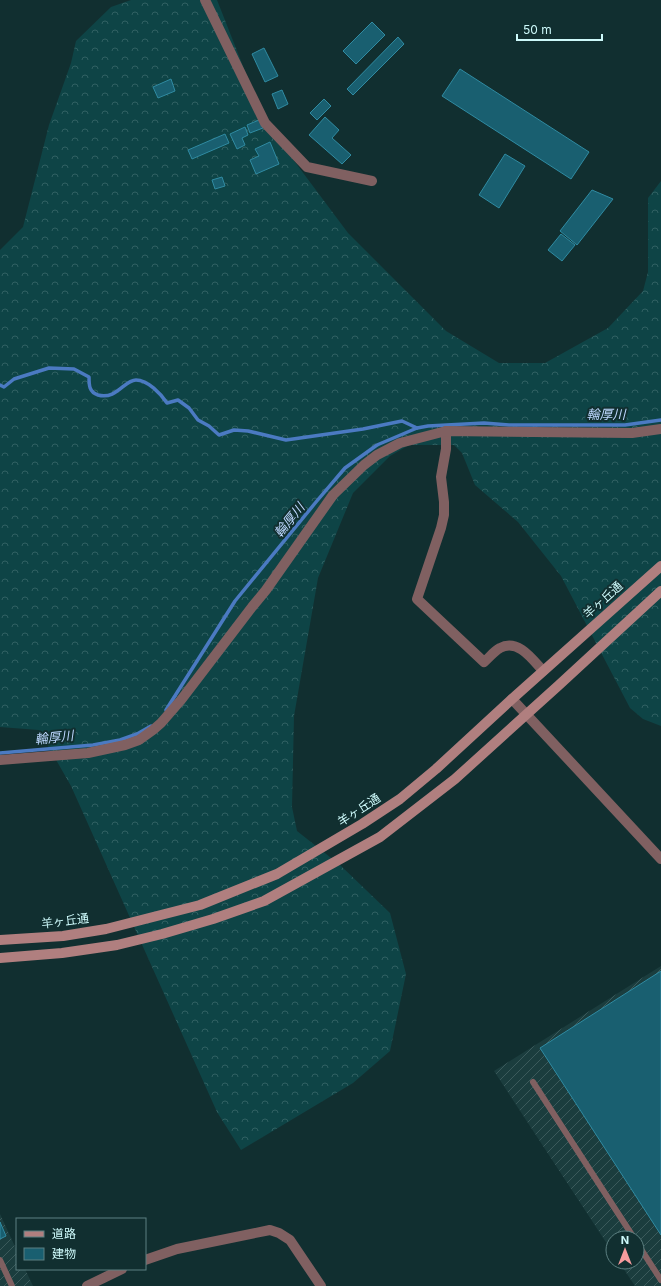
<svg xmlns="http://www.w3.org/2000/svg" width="661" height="1286" font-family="Inter,'Noto Sans JP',sans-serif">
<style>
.industrial{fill:url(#industrial-furrows)}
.forest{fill:url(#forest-crowns)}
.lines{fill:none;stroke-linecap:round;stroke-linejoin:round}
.stream{stroke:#4b7ac2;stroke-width:3.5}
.building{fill:#195f70;stroke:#308ba2}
.service{stroke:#806061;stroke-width:6}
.minor{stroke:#806061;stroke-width:10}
.tertiary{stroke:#806061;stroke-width:10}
.secondary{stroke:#b07f7f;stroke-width:10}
.labels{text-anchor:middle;stroke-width:4;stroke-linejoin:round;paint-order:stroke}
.street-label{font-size:12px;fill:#cdf9fa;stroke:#112f30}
.water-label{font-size:13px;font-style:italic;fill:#bed8ff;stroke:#112f30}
</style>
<defs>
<pattern id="industrial-furrows" width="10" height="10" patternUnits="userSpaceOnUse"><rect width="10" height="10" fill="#1b3d3e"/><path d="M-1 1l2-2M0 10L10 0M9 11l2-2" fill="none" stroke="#3b5a5b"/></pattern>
<pattern id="forest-crowns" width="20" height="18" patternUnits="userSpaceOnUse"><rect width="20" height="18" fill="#0e4446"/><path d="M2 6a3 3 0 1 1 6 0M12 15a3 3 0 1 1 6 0" fill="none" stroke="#306062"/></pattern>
</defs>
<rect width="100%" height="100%" fill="#112f30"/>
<!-- industrial -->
<g class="industrial">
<polygon points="661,966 661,1286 635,1286 619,1262 637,1262 637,1238 613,1238 613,1253 494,1071"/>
<polygon points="0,1214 17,1251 17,1269 25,1269 33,1286 0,1286"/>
</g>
<!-- forest -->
<polygon class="forest" points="131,0 217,0 254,94 286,150 348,233 446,331 499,363 545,363 608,328 643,291 648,272 648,198 661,181 661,726 643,719 630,708 561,576 518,522 475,485 462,453 454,445 409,445 390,456 353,493 318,578 294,716 292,807 297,831 340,865 390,913 406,974 390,1051 353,1083 241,1150 217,1112 71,786 39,730 0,727 0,250 23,227 49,125 71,63 76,41 111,7"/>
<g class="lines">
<!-- stream -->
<g class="stream">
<path d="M0,385L4,387L14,379L49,368L74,369L89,377C89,385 89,392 98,395C117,400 124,380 136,380C148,380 161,394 167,403L178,400L189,408L198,420L209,426L219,435L234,430L248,431L286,440L363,429L402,421L417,428"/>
<polyline points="166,710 235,601 316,502 345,468 377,445 417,428 428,426 484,423 509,425 625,425 661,420"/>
<polyline points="0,753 93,745 120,740 137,734 151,726"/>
</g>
</g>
<!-- building -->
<g class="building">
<polygon points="372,22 385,35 356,64 343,51"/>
<polygon points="398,37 404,44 353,95 347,89"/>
<polygon points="264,48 278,76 265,82 252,54"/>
<polygon points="460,69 589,152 571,179 442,96"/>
<polygon points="171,79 175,91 158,98 153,87"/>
<polygon points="282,90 288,104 278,109 272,94"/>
<polygon points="324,99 331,106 317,120 310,113"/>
<polygon points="325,117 339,130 332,138 351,155 342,164 309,135"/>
<polygon points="259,120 263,128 250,133 247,125"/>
<polygon points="245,127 248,135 242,138 245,145 237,149 230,134"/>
<polygon points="225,134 229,143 192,159 188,150"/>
<polygon points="270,142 279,164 256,174 250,160 259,156 255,149"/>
<polygon points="505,154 525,166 499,208 479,195"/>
<polygon points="222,177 225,186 215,189 212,180"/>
<polygon points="592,190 613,199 577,245 560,231"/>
<polygon points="561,234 575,245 562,261 548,250"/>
<polygon points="661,971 661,1235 540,1048"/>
<polygon points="0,1222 6,1236 0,1239"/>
</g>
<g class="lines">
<!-- service -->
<g class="service">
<polyline points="533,1082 634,1238"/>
<polyline points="637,1243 661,1280"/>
<polyline points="0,1260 12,1286"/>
</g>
<!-- minor -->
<g class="minor">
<polyline points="205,0 265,123 307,167 372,181"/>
<path d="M446,431V449L441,477L444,502V515L441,528L417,599L484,662C489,658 494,651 500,648C518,638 533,660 543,671"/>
<polyline points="0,760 88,753 125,745 139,740 153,730 161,723 181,700 252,607 266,590 333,495 364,465 377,455 400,443 446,431 632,433 661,429"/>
</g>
<!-- tertiary -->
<g class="tertiary">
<polyline points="512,699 661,859"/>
<polyline points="145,1260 177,1249 270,1230 279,1233 290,1240 321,1286"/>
<polyline points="87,1286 122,1269"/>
</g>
<!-- secondary -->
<g class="secondary">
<polyline points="0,940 63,936 106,929 200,905 277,874 362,824 400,799 436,769 512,699 661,566"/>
<polyline points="0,958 62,953 117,945 162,934 213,919 264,901 380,837 455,779 559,685 661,591"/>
</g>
</g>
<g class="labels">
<!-- street labels -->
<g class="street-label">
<text transform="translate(603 600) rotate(-42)" y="4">羊ヶ丘通</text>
<text transform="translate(359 810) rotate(-33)" y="4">羊ヶ丘通</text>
<text transform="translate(65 921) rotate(-7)" y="4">羊ヶ丘通</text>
</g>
<!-- water labels -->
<g class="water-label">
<text x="606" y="419">輪厚川</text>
<text transform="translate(289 520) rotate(-51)" y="5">輪厚川</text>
<text transform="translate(54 737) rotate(-6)" y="5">輪厚川</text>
</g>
</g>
<!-- legend -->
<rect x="16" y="1218" width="130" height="52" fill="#112f30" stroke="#5c8081"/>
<rect x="24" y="1231" width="20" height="6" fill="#b07f7f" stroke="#5c8081"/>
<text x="52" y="1238" font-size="12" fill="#cdf9fa">道路</text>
<rect x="24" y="1248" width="20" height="12" fill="#195f70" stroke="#5c8081"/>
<text x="52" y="1258" font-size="12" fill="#cdf9fa">建物</text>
<!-- north arrow -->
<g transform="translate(625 1250)"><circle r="19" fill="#112f30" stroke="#5c8081"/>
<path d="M0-3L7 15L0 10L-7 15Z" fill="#f59b9d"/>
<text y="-6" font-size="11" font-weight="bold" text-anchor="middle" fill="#cdf9fa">N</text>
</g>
<!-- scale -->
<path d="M517 34v6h85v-6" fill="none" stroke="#cdf9fa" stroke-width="2"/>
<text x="523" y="34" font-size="12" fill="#cdf9fa" stroke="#112f30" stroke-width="3" paint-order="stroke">50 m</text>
</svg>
